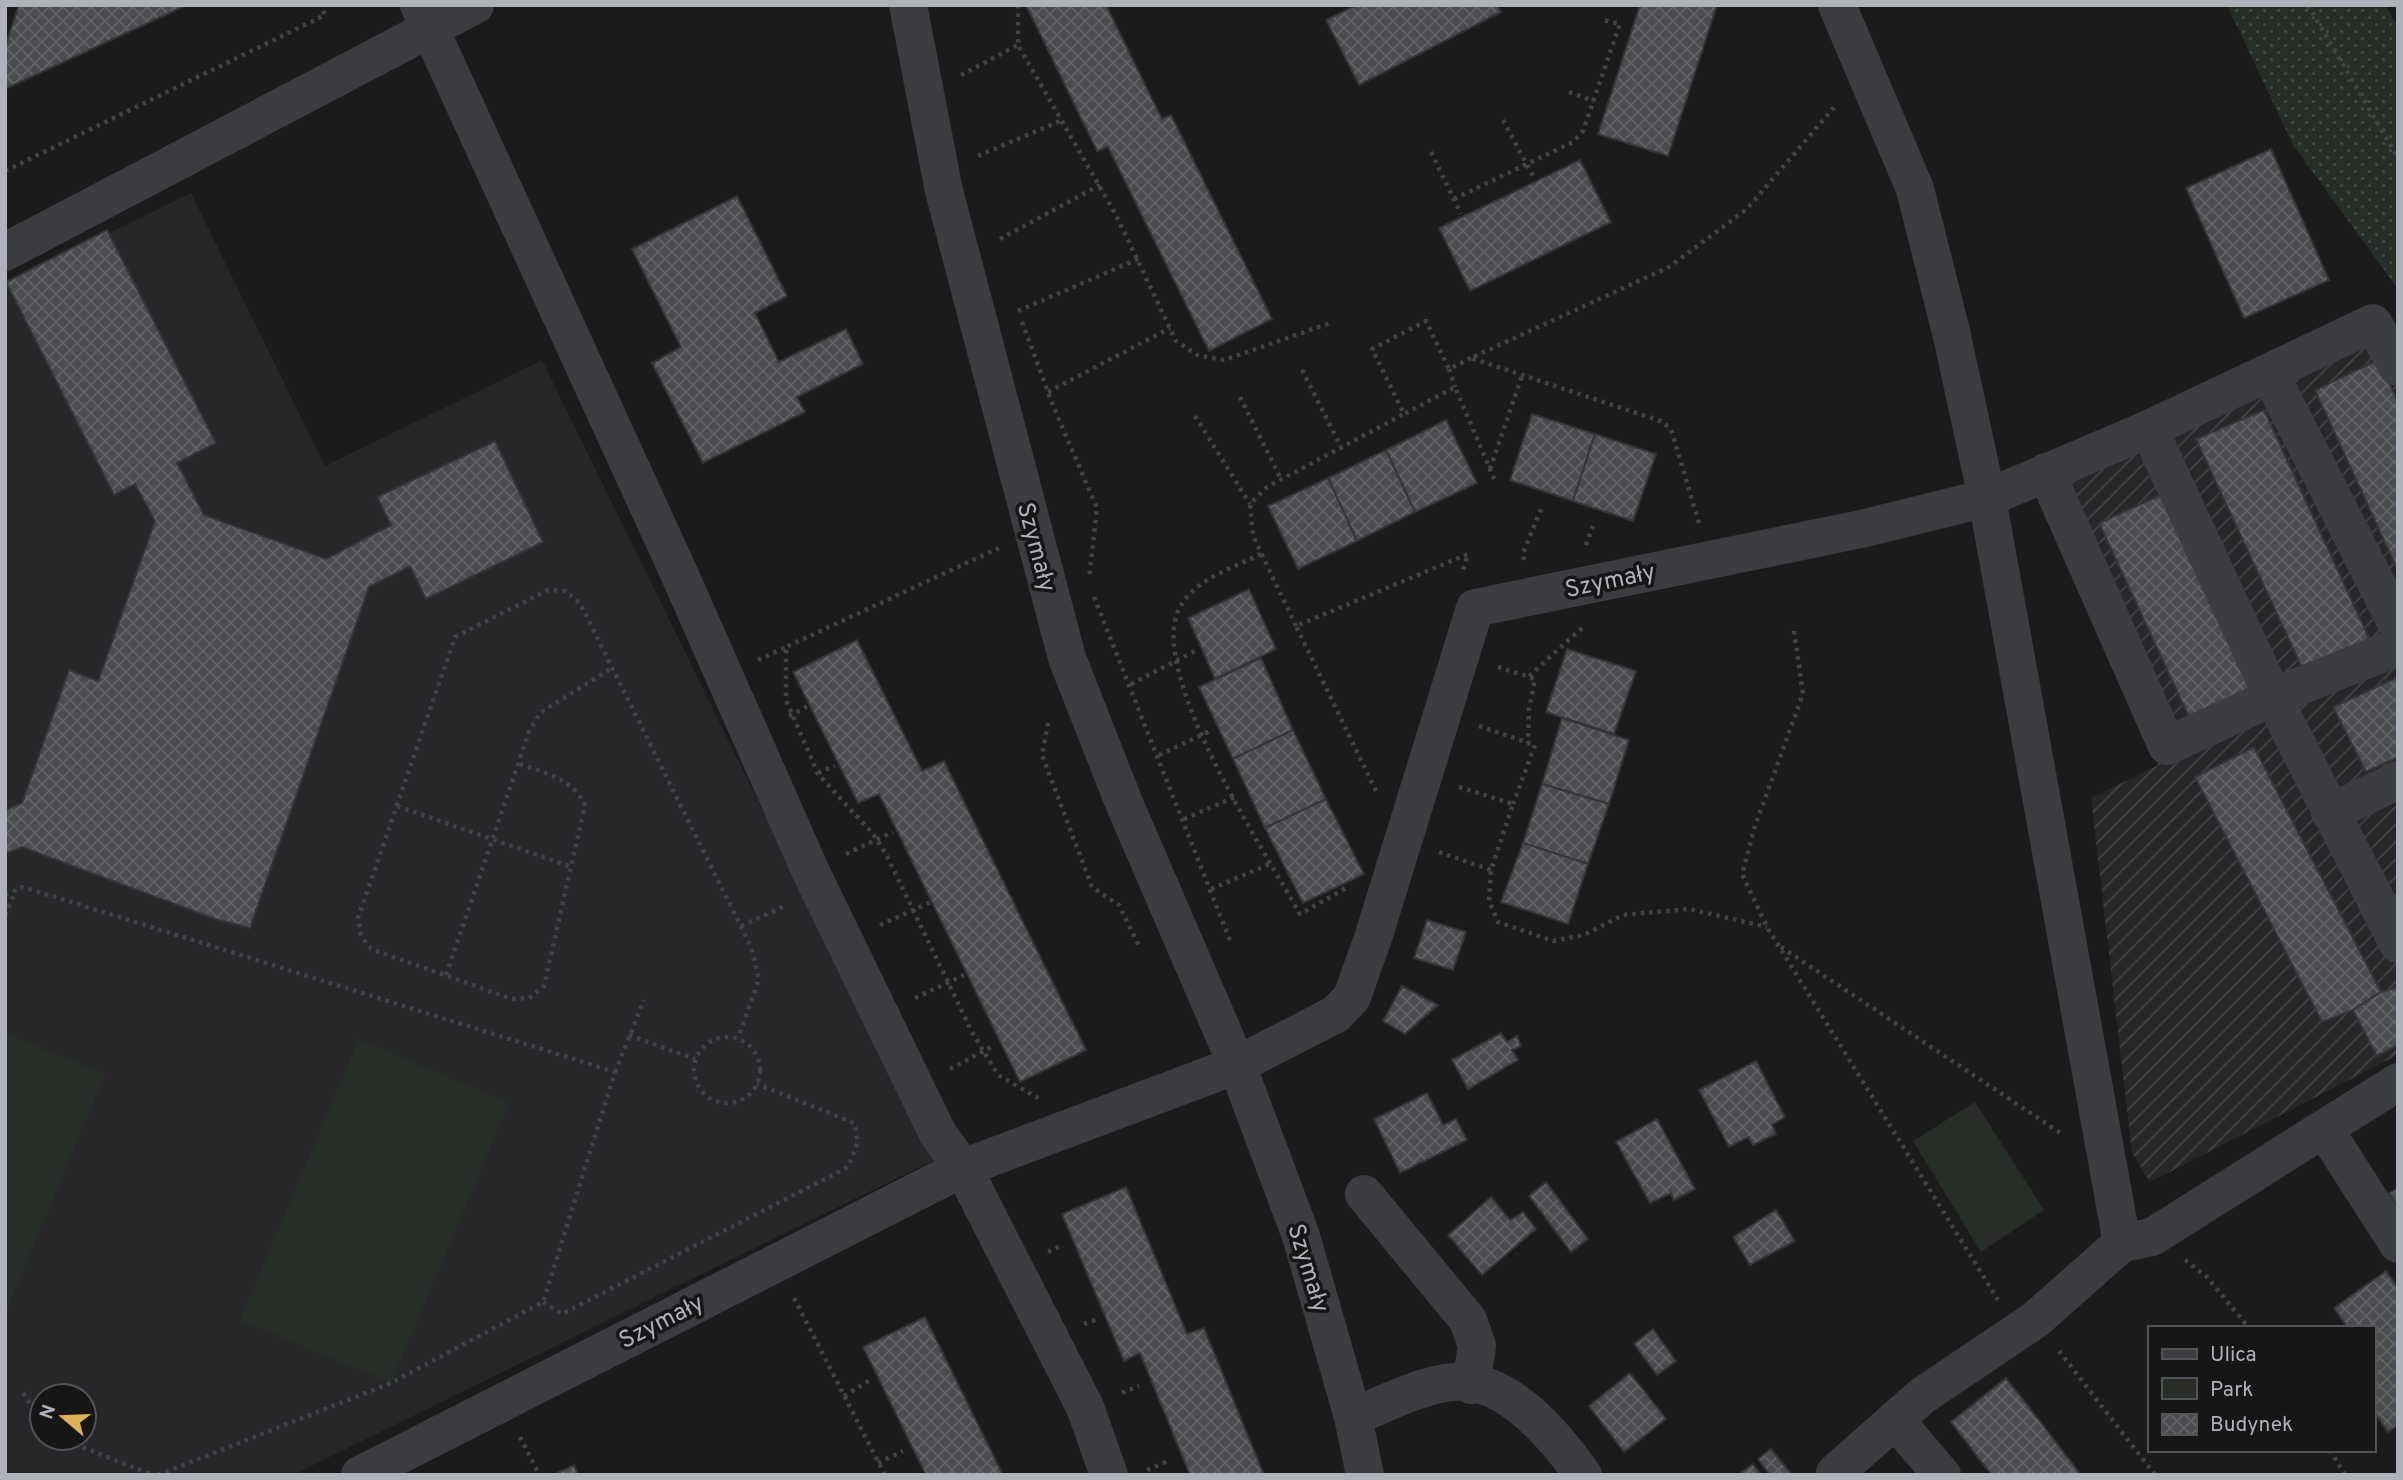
<svg xmlns="http://www.w3.org/2000/svg" width="2403" height="1480" font-family="Overpass,sans-serif">
<style>
.built{fill:#272729;fill-rule:evenodd}
.industrial{fill:url(#industrial-furrows)}
.grass{fill:url(#grass-dots)}
.park{fill:#272e28}
.building{fill:url(#building-cross-hatch);stroke:#353538;stroke-width:2}
.lines{fill:none;stroke-linecap:round;stroke-linejoin:round}
.path{stroke:#424448;stroke-width:4.5;stroke-dasharray:3.5 5;stroke-linecap:butt}
.minor{stroke:#3c3d41;stroke-width:38}
.labels{text-anchor:middle;stroke-width:7;stroke-linejoin:round;paint-order:stroke}
.street-label{font-size:24px;fill:#afb2ba;stroke:#161617}
</style>
<defs>
<pattern id="industrial-furrows" width="10" height="10" patternUnits="userSpaceOnUse" patternTransform="scale(1.75)"><rect width="10" height="10" fill="#272729"/><path d="M-1 1l2-2M0 10L10 0M9 11l2-2" fill="none" stroke="#444446"/></pattern>
<pattern id="grass-dots" width="8" height="8" patternUnits="userSpaceOnUse" patternTransform="scale(1.75)"><rect width="8" height="8" fill="#272e28"/><path d="M2 2h.1M6 6h.1" fill="none" stroke="#444a45" stroke-width="1.8" stroke-linecap="round"/></pattern>
<pattern id="building-cross-hatch" width="8" height="8" patternUnits="userSpaceOnUse" patternTransform="scale(1.75)"><rect width="8" height="8" fill="#4a4b4e"/><path d="M0 0l8 8M0 8l8-8" fill="none" stroke="#626365"/></pattern>
</defs>
<rect width="100%" height="100%" fill="#1b1b1c"/>
<!-- built -->
<path class="built" d="M191,193L325,466L542,360L934,1160L293,1475H5V284ZM42,1396H84V1438H42Z"/>
<!-- industrial -->
<polygon class="industrial" points="2370,335 2398,381 2398,1055 2150,1182 2132,1153 2091,798 2158,765 2038,487"/>
<!-- grass -->
<polygon class="grass" points="2227,5 2385,5 2398,27 2398,289 2293,145"/>
<!-- park -->
<g class="park">
<polygon points="5,1033 105,1074 5,1313"/>
<polygon points="359,1039 509,1103 391,1383 240,1320"/>
<polygon points="1975,1102 2044,1210 1981,1252 1913,1141"/>
</g>
<!-- building -->
<g class="building">
<polygon points="19,5 187,5 5,89 5,47"/>
<polygon points="1026,5 1106,5 1162,119 1171,115 1272,319 1209,351 1108,147 1097,151"/>
<polygon points="1357,5 1497,5 1501,12 1359,85 1326,20"/>
<polygon points="1640,5 1717,5 1668,156 1598,134"/>
<polygon points="2271,149 2329,280 2244,318 2186,188"/>
<polygon points="1580,160 1611,222 1470,291 1439,228"/>
<polygon points="737,196 787,296 755,313 779,362 846,329 863,364 797,397 805,412 703,463 652,363 681,347 632,249"/>
<polygon points="107,230 216,443 177,463 204,515 326,559 391,525 377,497 495,441 543,542 426,599 410,566 369,587 250,928 215,919 22,847 5,854 5,810 22,803 69,670 98,681 155,521 135,484 114,495 6,282"/>
<polygon points="2378,360 2398,402 2398,571 2315,390"/>
<polygon points="2264,410 2370,640 2303,670 2196,439"/>
<polygon points="1532,414 1595,434 1573,501 1510,480"/>
<polygon points="1446,420 1477,483 1415,512 1386,450"/>
<polygon points="1595,434 1656,454 1633,521 1573,501"/>
<polygon points="1386,450 1415,512 1357,541 1328,478"/>
<polygon points="1328,478 1357,541 1298,569 1268,506"/>
<polygon points="2165,493 2256,690 2191,721 2099,523"/>
<polygon points="1249,589 1276,649 1215,679 1188,618"/>
<polygon points="857,640 922,771 944,761 1086,1050 1020,1082 879,794 858,803 793,672"/>
<polygon points="1567,649 1636,671 1614,734 1546,712"/>
<polygon points="1261,658 1293,730 1233,759 1199,687"/>
<polygon points="2398,677 2398,757 2366,772 2333,707"/>
<polygon points="1562,718 1629,740 1609,804 1542,784"/>
<polygon points="1293,730 1326,799 1265,828 1233,759"/>
<polygon points="2254,747 2381,992 2353,1010 2322,1022 2195,777"/>
<polygon points="1542,784 1609,804 1588,864 1523,843"/>
<polygon points="1326,799 1364,874 1303,903 1265,828"/>
<polygon points="1523,843 1588,864 1568,924 1501,902"/>
<polygon points="1427,920 1466,932 1453,970 1414,958"/>
<polygon points="1402,986 1438,1005 1405,1034 1383,1021"/>
<polygon points="2398,987 2398,1045 2377,1056 2353,1010 2381,992"/>
<polygon points="1501,1033 1507,1042 1517,1036 1521,1046 1512,1050 1518,1060 1468,1089 1452,1060"/>
<polygon points="1756,1061 1785,1117 1772,1125 1776,1134 1753,1145 1748,1137 1729,1147 1699,1090"/>
<polygon points="1427,1093 1443,1125 1456,1119 1467,1140 1400,1173 1374,1119"/>
<polygon points="1657,1119 1695,1189 1674,1200 1671,1193 1650,1203 1616,1142"/>
<polygon points="1546,1182 1588,1239 1571,1252 1529,1196"/>
<polygon points="1126,1187 1187,1334 1204,1328 1264,1475 1190,1475 1140,1353 1124,1361 1062,1214"/>
<polygon points="2398,1188 2398,1207 2389,1193"/>
<polygon points="1491,1197 1510,1220 1523,1212 1536,1229 1482,1275 1448,1235"/>
<polygon points="1776,1210 1795,1241 1750,1265 1733,1237"/>
<polygon points="2386,1271 2398,1288 2398,1425 2388,1432 2373,1410 2373,1371 2377,1369 2373,1364 2373,1328 2348,1328 2334,1308"/>
<polygon points="925,1317 1003,1475 926,1475 863,1347"/>
<polygon points="1653,1329 1676,1361 1657,1375 1634,1344"/>
<polygon points="1630,1373 1666,1419 1624,1452 1589,1406"/>
<polygon points="2006,1378 2039,1420 2081,1475 1992,1475 1983,1464 1951,1422"/>
<polygon points="1771,1449 1792,1475 1770,1475 1758,1459"/>
<polygon points="1753,1464 1761,1475 1738,1475"/>
<polygon points="574,1465 578,1475 553,1475"/>
</g>
<g class="lines">
<!-- path -->
<g class="path">
<polyline points="1018,5 1018,45 1116,215 1176,341 1197,355 1224,360 1333,322"/>
<polyline points="2308,5 2398,158"/>
<polyline points="961,75 1018,45"/>
<polyline points="1569,92 1594,101"/>
<polyline points="1503,120 1533,176"/>
<polyline points="1431,152 1461,214"/>
<polyline points="978,156 1060,121"/>
<polyline points="5,171 325,15 320,5"/>
<polyline points="1454,199 1573,142 1583,131 1620,24 1604,20"/>
<polyline points="1000,239 1100,185"/>
<polyline points="1018,311 1138,259"/>
<polyline points="1022,322 1054,408 1097,508 1089,579"/>
<polyline points="1471,358 1449,369 1426,321 1372,349 1404,414 1455,387 1495,481"/>
<polyline points="1449,369 1455,387"/>
<polyline points="1302,370 1341,447"/>
<polyline points="1048,392 1170,328"/>
<polyline points="1240,397 1281,479"/>
<polyline points="1195,416 1250,504"/>
<polyline points="1490,469 1522,376"/>
<polyline points="1699,523 1671,429 1661,421 1471,358 1669,267 1747,209 1837,104"/>
<polyline points="1586,545 1593,525"/>
<polyline points="999,548 786,647 786,700 818,774 873,834 886,854 972,1032 998,1075 1038,1098"/>
<path d="M1261,554C1233,568 1194,579 1179,609C1147,674 1266,853 1300,914L1346,888"/>
<polyline points="1524,560 1523,553 1542,507"/>
<polyline points="1094,597 1231,943"/>
<polyline points="1296,626 1253,536 1250,504 1267,487 1404,414"/>
<polyline points="1794,631 1803,694 1755,826 1742,874 1767,927 1998,1300"/>
<polyline points="758,660 786,647"/>
<polyline points="1498,667 1535,679 1529,710 1528,743"/>
<polyline points="1529,676 1582,628"/>
<polyline points="1131,684 1195,651"/>
<polyline points="789,716 808,706"/>
<polyline points="1048,723 1042,755 1092,887 1119,905 1140,948"/>
<polyline points="1479,726 1535,745 1513,804"/>
<polyline points="1159,755 1212,730"/>
<path d="M520,764C544,772 574,780 585,805L544,986L529,998L512,999L371,949L361,935L358,918L455,637L548,590L565,591L580,603L751,947L759,979L738,1038"/>
<polyline points="818,773 835,766"/>
<polyline points="1459,787 1513,804 1491,870 1489,901 1498,922 1553,941 1584,935 1623,915 1689,909 1767,927"/>
<polyline points="1376,791 1296,626 1468,554 1463,570"/>
<polyline points="397,806 572,867"/>
<polyline points="1184,819 1235,797"/>
<polyline points="1439,852 1491,870"/>
<polyline points="846,854 893,832"/>
<polyline points="1211,889 1272,863"/>
<polyline points="5,895 23,887 615,1072 543,1302 391,1383 158,1475"/>
<polyline points="5,915 16,890"/>
<polyline points="880,925 931,902"/>
<polyline points="741,926 785,906"/>
<polyline points="1781,947 2062,1134"/>
<polyline points="446,975 529,732 540,713 612,668"/>
<polyline points="915,998 964,975"/>
<polyline points="629,1035 695,1059"/>
<circle cx="727" cy="1070" r="33"/>
<polyline points="950,1069 995,1045"/>
<polyline points="615,1072 644,1000"/>
<polyline points="1048,1252 1063,1245"/>
<polyline points="2185,1260 2206,1276 2249,1328"/>
<polyline points="794,1298 885,1475"/>
<polyline points="543,1302 562,1314 848,1167 858,1142 854,1123 757,1084"/>
<polyline points="1084,1324 1098,1319"/>
<polyline points="2059,1351 2155,1475"/>
<polyline points="23,1393 42,1421"/>
<polyline points="1122,1393 1139,1386"/>
<polyline points="844,1396 870,1380"/>
<polyline points="520,1437 539,1474"/>
<polyline points="59,1438 153,1475"/>
<polyline points="2330,1450 2345,1475"/>
<polyline points="878,1463 903,1451"/>
<polyline points="1147,1470 1168,1461"/>
</g>
<!-- minor -->
<g class="minor">
<polyline points="419,5 678,571 810,870 938,1134 963,1168 1085,1407 1109,1475"/>
<polyline points="908,5 944,191 1067,658 1124,803 1237,1065 1301,1236 1353,1417 1365,1475"/>
<polyline points="1837,5 1915,189 1952,336 1987,498 2122,1243 2152,1237 2398,1082"/>
<polyline points="5,252 475,5"/>
<polyline points="2270,374 2398,626"/>
<polyline points="2149,429 2273,697 2398,944"/>
<polyline points="2046,472 2167,746 2273,697 2398,647"/>
<polyline points="2330,813 2398,780"/>
<polyline points="2325,1130 2398,1244"/>
<polyline points="1364,1194 1468,1320 1477,1346 1471,1385"/>
<path d="M1353,1417C1382,1405 1423,1384 1454,1382C1507,1377 1555,1436 1583,1475"/>
<polyline points="1895,1420 1942,1475"/>
<polyline points="1835,1473 1922,1396 2035,1320 2122,1243"/>
<polyline points="360,1475 963,1168 1237,1065 1336,1014 1352,997 1374,935 1475,608 1861,529 1987,498 2149,429 2373,323 2398,367"/>
</g>
</g>
<g class="labels">
<!-- street labels -->
<g class="street-label">
<text transform="translate(1037 547) rotate(75)" y="8">Szymały</text>
<text transform="translate(1610 580) rotate(-12)" y="8">Szymały</text>
<text transform="translate(1309 1268) rotate(73)" y="8">Szymały</text>
<text transform="translate(661 1321) rotate(-27)" y="8">Szymały</text>
</g>
</g>
<!-- border -->
<rect width="2403" height="1480" fill="none" stroke="#afb2ba" stroke-width="14"/>
<!-- legend -->
<rect x="2148" y="1326" width="228" height="126" fill="#161617" stroke="#535458" stroke-width="2"/>
<rect x="2162" y="1349" width="35" height="10" fill="#3c3d41" stroke="#535458" stroke-width="2"/>
<text x="2210" y="1361" font-size="21" fill="#afb2ba">Ulica</text>
<rect x="2162" y="1378" width="35" height="21" fill="#272e28" stroke="#535458" stroke-width="2"/>
<text x="2210" y="1396" font-size="21" fill="#afb2ba">Park</text>
<rect x="2162" y="1414" width="35" height="21" fill="url(#building-cross-hatch)" stroke="#535458" stroke-width="2"/>
<text x="2210" y="1431" font-size="21" fill="#afb2ba">Budynek</text>
<!-- north arrow -->
<g transform="translate(63 1417) rotate(289)"><circle r="33" fill="#161617" stroke="#535458" stroke-width="2"/>
<path d="M0-5L12 26L0 18L-12 26Z" fill="#deb251"/>
<text y="-10" font-size="19" font-weight="bold" text-anchor="middle" fill="#afb2ba">N</text>
</g>
</svg>
